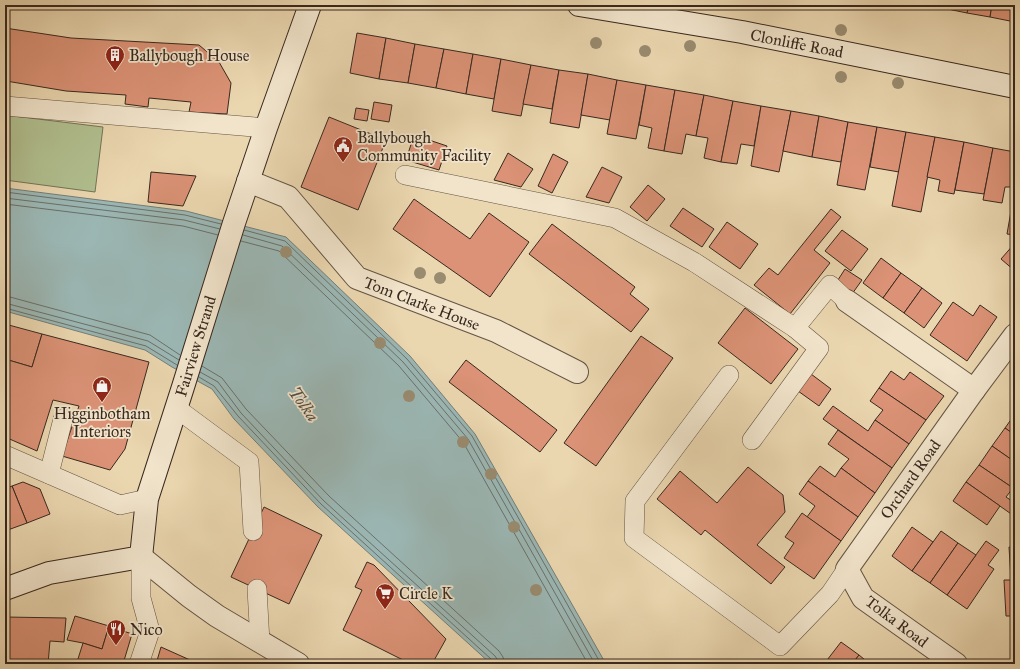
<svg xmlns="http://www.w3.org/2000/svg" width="1020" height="669" font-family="'IM FELL Great Primer',serif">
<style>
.green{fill:#b1bf8f;stroke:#747457}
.water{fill:#9bb7b4;stroke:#737e78}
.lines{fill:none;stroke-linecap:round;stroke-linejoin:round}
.shore{stroke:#6a706a;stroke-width:1}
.building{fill:#db9276;stroke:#38291f}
.service-casing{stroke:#645443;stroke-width:20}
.minor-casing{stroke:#645443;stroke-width:24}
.tertiary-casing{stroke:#645443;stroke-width:24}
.secondary-casing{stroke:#38291f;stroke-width:24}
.service{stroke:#f1e4cb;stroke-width:19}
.minor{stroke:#f1e4cb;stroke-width:22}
.tertiary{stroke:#f1e4cb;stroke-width:22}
.secondary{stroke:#f1e4cb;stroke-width:22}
.tree{fill:#998b6f}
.labels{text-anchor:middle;stroke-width:3.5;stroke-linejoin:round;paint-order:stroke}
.street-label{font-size:16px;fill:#38291f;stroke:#f1e4cb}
.poi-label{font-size:16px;fill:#38291f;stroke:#f1e4cb;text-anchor:start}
.water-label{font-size:17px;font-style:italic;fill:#514c44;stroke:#f1e4cb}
</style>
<rect width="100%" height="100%" fill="#ead6af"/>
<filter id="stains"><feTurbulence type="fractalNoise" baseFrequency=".005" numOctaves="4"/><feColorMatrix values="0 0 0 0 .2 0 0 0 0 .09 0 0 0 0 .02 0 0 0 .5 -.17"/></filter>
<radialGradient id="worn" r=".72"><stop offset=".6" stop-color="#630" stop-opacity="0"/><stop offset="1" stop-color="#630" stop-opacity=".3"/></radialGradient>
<!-- green -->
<polygon class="green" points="5,115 103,127 95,192 5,180"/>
<!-- water -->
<polygon class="water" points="5,188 186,211 286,237 410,356 475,434 606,664 491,664 318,507 234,419 212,389 172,367 145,350 5,311"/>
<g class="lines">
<!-- shore -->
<g class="shore">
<polyline points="5,192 185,215 221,224"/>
<polyline points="5,198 184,220 220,229"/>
<polyline points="5,204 183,226 218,235"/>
<polyline points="244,230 285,241 407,359 472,436 601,664"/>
<polyline points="243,235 282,246 403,362 468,439 595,664"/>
<polyline points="241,241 279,251 399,366 463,442 588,664"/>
<polyline points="5,297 10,297 150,335 180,355"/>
<polyline points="5,303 148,341 179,360"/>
<polyline points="5,308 146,346 177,365"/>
<polyline points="202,366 222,378 246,409 329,496 499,651 503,657 504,664"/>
<polyline points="200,372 218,382 241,413 324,501 495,656 497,659 498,664"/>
<polyline points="199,377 214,386 238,416 321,504 491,659 493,664"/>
</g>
</g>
<!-- building -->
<g class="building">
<polygon points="939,5 969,5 967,13 938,7"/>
<polygon points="969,5 992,5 990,17 967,13"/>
<polygon points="992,5 1015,5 1015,22 990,17"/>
<polygon points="5,28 71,38 199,45 219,62 231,83 227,114 189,112 191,102 149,98 148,107 125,104 126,95 66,91 6,81 5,92"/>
<polygon points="357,33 386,38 379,79 350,73"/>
<polygon points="386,38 415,44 408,83 379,79"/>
<polygon points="415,44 444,49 436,88 408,83"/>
<polygon points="444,49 473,54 466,94 436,88"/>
<polygon points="473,54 501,59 494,99 466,94"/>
<polygon points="501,59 531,65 521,116 492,111"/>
<polygon points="531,65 559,70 552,109 523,104"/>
<polygon points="559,70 588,74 579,128 550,123"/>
<polygon points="588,74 617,80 610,120 581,115"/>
<polygon points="617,80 646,85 636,139 607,134"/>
<polygon points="646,85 675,90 664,151 648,148 652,128 639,125"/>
<polygon points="675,90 704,95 696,136 686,134 682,154 664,151"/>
<polygon points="704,95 733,101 721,162 704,158 708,138 696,136"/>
<polygon points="733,101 761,106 754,146 741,144 737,164 721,162"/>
<polygon points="374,102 392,105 389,122 371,119"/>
<polygon points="761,106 791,111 779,172 751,166"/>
<polygon points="356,108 369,110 367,121 354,119"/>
<polygon points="791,111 819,116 812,157 783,151"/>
<polygon points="819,116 848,122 841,162 812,157"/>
<polygon points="329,117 386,140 358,210 301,187"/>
<polygon points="848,122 877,127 865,190 837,185"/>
<polygon points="877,127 906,132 899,172 870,167"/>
<polygon points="906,132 935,137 921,212 892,206"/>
<polygon points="414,135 447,146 439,170 406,160"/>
<polygon points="935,137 964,142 954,194 938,191 940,180 927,177"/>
<polygon points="964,142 993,148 984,194 955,190"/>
<polygon points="993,148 1015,152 1015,187 1005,187 1002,203 983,200"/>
<polygon points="508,153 533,169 521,187 494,180"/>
<polygon points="553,154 568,162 552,193 538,186"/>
<polygon points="602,167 622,177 609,203 586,197"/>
<polygon points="151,172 196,176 183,206 148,202"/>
<polygon points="648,185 665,199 647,221 630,207"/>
<polygon points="1015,188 1015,235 1007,234"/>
<polygon points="414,199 470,239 489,213 529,242 490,297 393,229"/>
<polygon points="683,208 714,229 702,247 670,226"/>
<polygon points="831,209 841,217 814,250 830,263 790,314 754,285 769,268 778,275"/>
<polygon points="727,222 758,244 740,269 709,247"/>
<polygon points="552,224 635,287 630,294 649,309 631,332 529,254"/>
<polygon points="842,230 868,249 851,271 825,251"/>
<polygon points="1015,243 1015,271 1001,259"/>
<polygon points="881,258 901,273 883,298 863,283"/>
<polygon points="845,269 862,280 852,294 836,283"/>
<polygon points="901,273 922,288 904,313 883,298"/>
<polygon points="922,288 942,303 924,328 904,313"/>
<polygon points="953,302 973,316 980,305 997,317 967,361 930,335"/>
<polygon points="745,308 798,349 771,384 718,343"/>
<polygon points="5,324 42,334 32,367 5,359"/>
<polygon points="42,334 149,362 125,449 110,470 62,456 79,406 53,400 37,451 5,437 5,359 32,367"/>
<polygon points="641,336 673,358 596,466 564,443"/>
<polygon points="466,360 557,430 540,452 449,382"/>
<polygon points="891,371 904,380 910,372 944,396 926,420 879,388"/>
<polygon points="811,374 831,389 819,406 798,391"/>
<polygon points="879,388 926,420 909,444 875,420 883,410 870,401"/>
<polygon points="833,406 868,431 875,420 909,444 892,468 823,419"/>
<polygon points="1015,414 1015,435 1005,428"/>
<polygon points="1005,428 1015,435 1015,462 992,446"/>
<polygon points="838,430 892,468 875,493 841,468 849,459 828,444"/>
<polygon points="992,446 1015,462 1015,485 1013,488 979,465"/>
<polygon points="979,465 1013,488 1006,497 1015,503 1015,514 1014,516 966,482"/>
<polygon points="820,466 835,477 841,468 875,493 858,517 808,481"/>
<polygon points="748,467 783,495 785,512 757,545 785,567 771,584 705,530 701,535 657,499 680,471 717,503"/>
<polygon points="808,481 858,517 841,541 807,517 815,506 799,494"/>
<polygon points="23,482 40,489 50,514 27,523 12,486"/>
<polygon points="966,482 1000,506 987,525 953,501"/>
<polygon points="12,486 27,523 5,531 5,489"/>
<polygon points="264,507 322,535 289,604 231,577"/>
<polygon points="802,513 841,541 814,579 784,558 794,543 785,537"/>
<polygon points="912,527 933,542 912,571 892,556"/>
<polygon points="941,531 958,543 930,583 912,571"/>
<polygon points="986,541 999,550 988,565 994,569 967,609 947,595"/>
<polygon points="958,543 976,555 947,595 930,583"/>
<polygon points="1009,547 1015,547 1015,616 1006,616 1004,580 1011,580"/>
<polygon points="367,562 374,565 446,639 432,664 411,664 343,630 362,590 355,587"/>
<polygon points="75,616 109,626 102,649 83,643 67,640"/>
<polygon points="5,617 66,618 64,642 50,641 48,664 5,664"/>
<polygon points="109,626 132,634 123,664 83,664 77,662 83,643 102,649"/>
<polygon points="841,642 859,655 852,664 824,664"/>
<polygon points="161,647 199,664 156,664"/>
<polygon points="859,655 870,664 852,664"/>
</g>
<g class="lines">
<!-- service casing -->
<g class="service-casing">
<g id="service">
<polyline points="5,106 266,128"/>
<polyline points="405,175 615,218 694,262 795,328 819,348 752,440"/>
<polyline points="795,328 830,285 847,301"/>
<polyline points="729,375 635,501 634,538 780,646 830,594 847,569"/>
<polyline points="176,408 249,462 253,531"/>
<polyline points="5,455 120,505 147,499"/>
<polyline points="49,474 63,419"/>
<polyline points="257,589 260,642"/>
<polyline points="139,664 150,631 141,598 141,557"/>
</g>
</g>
<!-- minor casing -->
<g class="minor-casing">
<g id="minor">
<polyline points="248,181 288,197 357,278 496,331 577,372"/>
<polyline points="847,301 974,390"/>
<polyline points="956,664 863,598 847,569 974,390 1015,335"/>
</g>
</g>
<!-- tertiary casing -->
<g class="tertiary-casing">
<polyline id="tertiary" points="141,557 189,596 217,616 298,664"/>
</g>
<!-- secondary casing -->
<g class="secondary-casing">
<g id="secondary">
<polyline points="579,5 742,32 1015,87"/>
<polyline points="5,589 49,573 141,557 147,499 183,387 234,223 266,128 310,5"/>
</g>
</g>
<!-- service -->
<use href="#service" class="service"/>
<!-- minor -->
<use href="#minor" class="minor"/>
<!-- tertiary -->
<use href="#tertiary" class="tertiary"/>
<!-- secondary -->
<use href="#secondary" class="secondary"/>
</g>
<!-- trees -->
<g class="tree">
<circle cx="841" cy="30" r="6"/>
<circle cx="596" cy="43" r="6"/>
<circle cx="690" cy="46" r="6"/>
<circle cx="645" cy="51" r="6"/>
<circle cx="841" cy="77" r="6"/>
<circle cx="898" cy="83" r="6"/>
<circle cx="286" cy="252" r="6"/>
<circle cx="420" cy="273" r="6"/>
<circle cx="440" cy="278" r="6"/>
<circle cx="380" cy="343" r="6"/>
<circle cx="409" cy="396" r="6"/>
<circle cx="463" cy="442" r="6"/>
<circle cx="491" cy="474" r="6"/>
<circle cx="514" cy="527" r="6"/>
<circle cx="536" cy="590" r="6"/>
</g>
<!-- icons -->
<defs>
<g id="building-pin" transform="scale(1)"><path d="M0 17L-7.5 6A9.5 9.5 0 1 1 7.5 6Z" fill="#8f2418" stroke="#f1e4cb"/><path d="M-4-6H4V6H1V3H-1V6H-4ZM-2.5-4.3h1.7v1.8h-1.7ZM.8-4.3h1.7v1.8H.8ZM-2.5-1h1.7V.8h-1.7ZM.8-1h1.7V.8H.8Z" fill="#fff"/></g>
<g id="civic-pin" transform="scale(1)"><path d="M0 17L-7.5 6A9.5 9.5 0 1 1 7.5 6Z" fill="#8f2418" stroke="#f1e4cb"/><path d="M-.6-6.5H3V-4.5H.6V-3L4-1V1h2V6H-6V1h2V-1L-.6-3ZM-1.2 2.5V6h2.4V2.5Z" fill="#fff"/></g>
<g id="shop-pin" transform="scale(1)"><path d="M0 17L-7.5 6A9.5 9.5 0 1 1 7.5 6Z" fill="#8f2418" stroke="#f1e4cb"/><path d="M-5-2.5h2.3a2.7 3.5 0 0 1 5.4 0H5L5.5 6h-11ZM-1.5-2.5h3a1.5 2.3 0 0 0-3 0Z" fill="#fff"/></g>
<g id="supermarket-pin" transform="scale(1)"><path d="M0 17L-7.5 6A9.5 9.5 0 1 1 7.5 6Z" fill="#8f2418" stroke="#f1e4cb"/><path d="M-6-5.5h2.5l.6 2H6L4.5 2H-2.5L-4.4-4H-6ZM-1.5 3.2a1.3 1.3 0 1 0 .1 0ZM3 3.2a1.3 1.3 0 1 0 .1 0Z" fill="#fff"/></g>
<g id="restaurant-pin" transform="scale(1)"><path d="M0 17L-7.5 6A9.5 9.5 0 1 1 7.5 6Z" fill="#8f2418" stroke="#f1e4cb"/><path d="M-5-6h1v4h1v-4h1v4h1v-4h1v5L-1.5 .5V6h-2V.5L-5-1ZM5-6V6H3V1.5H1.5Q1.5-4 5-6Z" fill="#fff"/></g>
</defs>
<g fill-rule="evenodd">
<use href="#building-pin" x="115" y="55"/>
<use href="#civic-pin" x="343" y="146"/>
<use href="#shop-pin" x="102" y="386"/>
<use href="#supermarket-pin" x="385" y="593"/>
<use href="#restaurant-pin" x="116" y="629"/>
</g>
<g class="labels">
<!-- street labels -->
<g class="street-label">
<text transform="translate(797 43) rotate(11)" y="6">Clonliffe Road</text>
<text transform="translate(422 303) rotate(21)" y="6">Tom Clarke House</text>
<text transform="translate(195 346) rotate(-73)" y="6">Fairview Strand</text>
<text transform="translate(910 479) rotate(-55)" y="6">Orchard Road</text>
<text transform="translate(897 621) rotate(37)" y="6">Tolka Road</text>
</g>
<!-- poi labels -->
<g class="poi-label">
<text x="129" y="61">Ballybough House</text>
<text x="357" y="143">Ballybough<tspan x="357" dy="18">Community Facility</tspan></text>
<text x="102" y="419" text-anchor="middle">Higginbotham<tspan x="102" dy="18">Interiors</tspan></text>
<text x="399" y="599">Circle K</text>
<text x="130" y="635">Nico</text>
</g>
<!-- water labels -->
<g class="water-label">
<text transform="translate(304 404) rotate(54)" y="6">Tolka</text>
</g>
</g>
<!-- margin -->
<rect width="1020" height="669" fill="none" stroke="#ead6af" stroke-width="20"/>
<rect x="6" y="6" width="1008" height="657" fill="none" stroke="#38291f" stroke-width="2"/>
<rect x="10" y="10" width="1000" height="649" fill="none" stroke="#38291f"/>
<rect width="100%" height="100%" filter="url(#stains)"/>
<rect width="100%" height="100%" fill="url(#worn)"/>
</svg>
